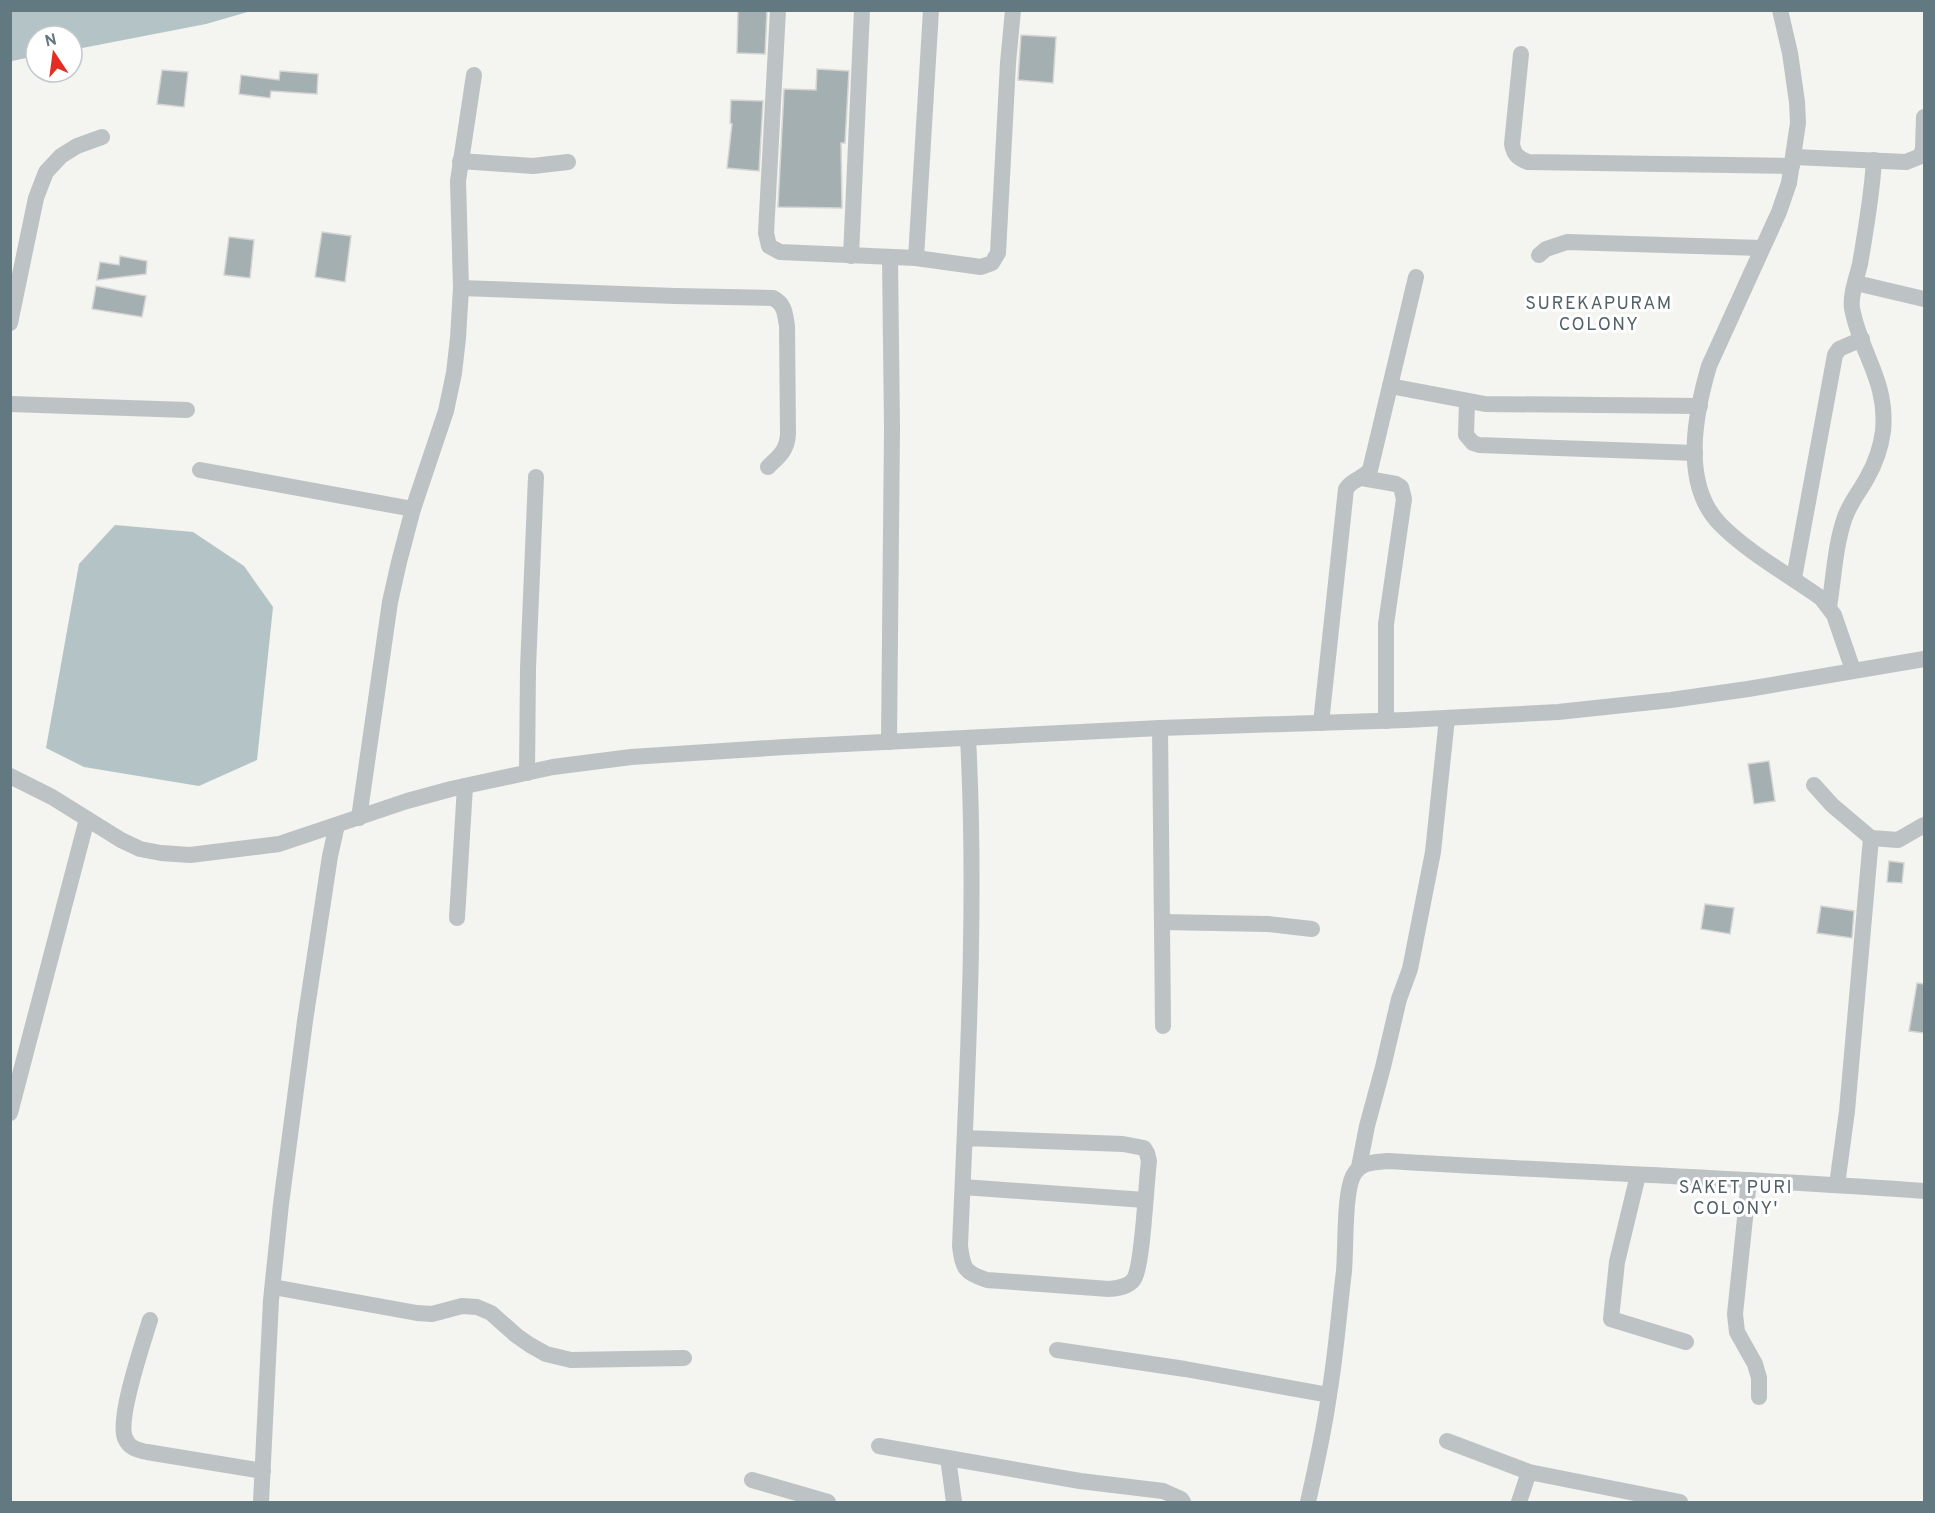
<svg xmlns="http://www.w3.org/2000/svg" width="1935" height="1513" font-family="Overpass,sans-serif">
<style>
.water{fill:#b4c3c5}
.building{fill:#a4afb2;stroke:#d6d5d3;stroke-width:1.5}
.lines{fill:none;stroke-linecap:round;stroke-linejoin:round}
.minor{stroke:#bdc2c4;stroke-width:16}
.labels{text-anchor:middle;stroke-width:6;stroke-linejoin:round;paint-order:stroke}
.neighbourhood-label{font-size:18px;letter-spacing:1.5px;fill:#516167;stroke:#fff}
</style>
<rect width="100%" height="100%" fill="#f4f4f0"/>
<!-- water -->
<g class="water">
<polygon points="10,11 11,10 251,11 206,24 72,50 72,36 36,36 36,56 12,61 10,61"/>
<polygon points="115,525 193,532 244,566 273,607 257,760 199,786 84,767 46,748 79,564"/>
</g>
<!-- building -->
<g class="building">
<polygon points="738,10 767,11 765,54 737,53"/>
<polygon points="1021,35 1056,37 1053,83 1018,80"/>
<polygon points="817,69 849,71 845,143 841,143 842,208 778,207 784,89 816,90"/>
<polygon points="162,70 188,72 184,107 157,104"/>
<polygon points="280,71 318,74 317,94 271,91 270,98 239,94 241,75 279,80"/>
<polygon points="731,100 763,101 759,171 727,168 732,124 730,123"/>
<polygon points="322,232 351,236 345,282 315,277"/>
<polygon points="229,237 254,240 250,278 224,275"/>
<polygon points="120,256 147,261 146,274 97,280 100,262 119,265"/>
<polygon points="96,286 146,296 142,317 92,309"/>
<polygon points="1769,761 1775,801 1754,804 1748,764"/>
<polygon points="1889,861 1904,863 1902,883 1887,882"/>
<polygon points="1705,904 1734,908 1730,934 1701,929"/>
<polygon points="1821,906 1854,911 1852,938 1817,933"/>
<polygon points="1917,983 1924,984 1924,1033 1909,1031"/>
</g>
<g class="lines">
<!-- minor -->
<g class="minor">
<polyline points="778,10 766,233 769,246 780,252 916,258 981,267 992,263 998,253 1008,63 1013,10"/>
<path d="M1780,10L1790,53L1797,102L1798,123L1789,183L1779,212L1709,366C1695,414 1681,484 1720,524C1746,551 1790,576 1821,598L1834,615L1853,670"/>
<path d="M1521,54L1512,144C1514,155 1518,158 1528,162L1792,166"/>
<polyline points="1794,157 1906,162 1921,156 1923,148 1924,117"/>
<polyline points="460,161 533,166 568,162"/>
<polyline points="1539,255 1546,249 1567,242 1761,248"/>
<polyline points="851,256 862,10"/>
<polyline points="916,258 931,10"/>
<polyline points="1856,283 1924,299"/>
<path d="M461,288L675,296L773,298C785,304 785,314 787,326L788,434C787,451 779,456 768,467"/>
<polyline points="10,323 36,198 46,172 61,156 77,146 102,137"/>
<polyline points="1390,386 1485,404 1700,406"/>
<polyline points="1467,402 1466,435 1473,443 1479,445 1695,453"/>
<polyline points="10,404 187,410"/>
<polyline points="200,470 413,509"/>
<polyline points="1362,478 1396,484 1401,487 1404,499 1386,624 1386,721"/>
<polyline points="1794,578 1835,355 1839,349 1862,339"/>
<path d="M1829,607C1834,577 1835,545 1845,517C1850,503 1860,491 1867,478C1875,464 1881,447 1883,431C1888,381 1860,353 1852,308C1850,295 1857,277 1860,264C1866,229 1872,195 1874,160"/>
<path d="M1321,723L1346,489C1352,479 1363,479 1370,470L1416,277"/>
<polyline points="1160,728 1163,1026"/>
<polyline points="889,742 892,428 890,258"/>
<polyline points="527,773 528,668 536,477"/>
<polyline points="10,776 52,797 121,840 140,849 161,853 190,855 279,844 407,801 451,789 553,767 631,757 785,747 1160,728 1406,720 1558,712 1671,700 1748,689 1924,659"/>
<polyline points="1814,785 1832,805 1871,838 1847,1111 1837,1185"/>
<polyline points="359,818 390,602 399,562 413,509 446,411 454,373 458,338 461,288 458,181 474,75"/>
<polyline points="1871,838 1898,840 1924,825"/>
<polyline points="457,918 465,786"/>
<polyline points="1162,922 1268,924 1312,929"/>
<polyline points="10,1113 87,819"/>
<path d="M965,1138L1123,1144L1144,1148L1147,1153L1149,1161C1146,1182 1143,1265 1134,1279C1129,1287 1118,1288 1109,1289L987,1280C965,1273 963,1269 960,1246C967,1077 977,908 968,738"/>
<polyline points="1359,1167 1367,1126 1383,1067 1399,999 1410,969 1433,852 1447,718"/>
<polyline points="1638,1175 1617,1262 1611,1319 1686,1342"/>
<polyline points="1749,1180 1735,1314 1737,1332 1755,1364 1759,1378 1759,1397"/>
<polyline points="963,1187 1145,1200"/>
<polyline points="273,1287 417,1313 432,1314 462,1306 477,1307 491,1313 517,1336 530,1345 546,1354 571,1360 684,1358"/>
<path d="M150,1320C143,1343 117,1418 125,1438C129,1448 137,1450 147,1452L263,1471"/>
<polyline points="1057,1350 1185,1369 1329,1395"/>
<polyline points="1447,1441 1529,1472 1680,1502"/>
<polyline points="879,1446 1080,1481 1163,1491 1181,1499 1183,1502"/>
<polyline points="948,1458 954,1502"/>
<polyline points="752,1480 828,1502"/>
<polyline points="261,1502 271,1300 281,1204 305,1021 330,856 337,825"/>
<path d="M1308,1502C1316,1467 1324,1431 1329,1395C1336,1354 1339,1312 1344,1271C1346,1249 1344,1194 1353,1176C1360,1162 1374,1162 1388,1161C1567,1172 1746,1178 1924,1191"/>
<polyline points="1519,1502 1529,1472"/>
</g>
</g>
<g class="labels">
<!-- neighbourhood labels -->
<g class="neighbourhood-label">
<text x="1599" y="309">SUREKAPURAM<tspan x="1599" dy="21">COLONY</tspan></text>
<text x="1736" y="1193">SAKET PURI<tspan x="1736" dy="21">COLONY'</tspan></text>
</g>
</g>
<!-- border -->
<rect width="1935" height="1513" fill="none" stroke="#637981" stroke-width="24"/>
<!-- north arrow -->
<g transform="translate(54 54) rotate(347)"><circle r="28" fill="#ffffff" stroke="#c1c9cd" stroke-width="1.5"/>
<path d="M0-4.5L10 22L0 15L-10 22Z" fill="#e22e22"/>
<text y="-9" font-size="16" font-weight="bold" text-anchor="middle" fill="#637981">N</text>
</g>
</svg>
